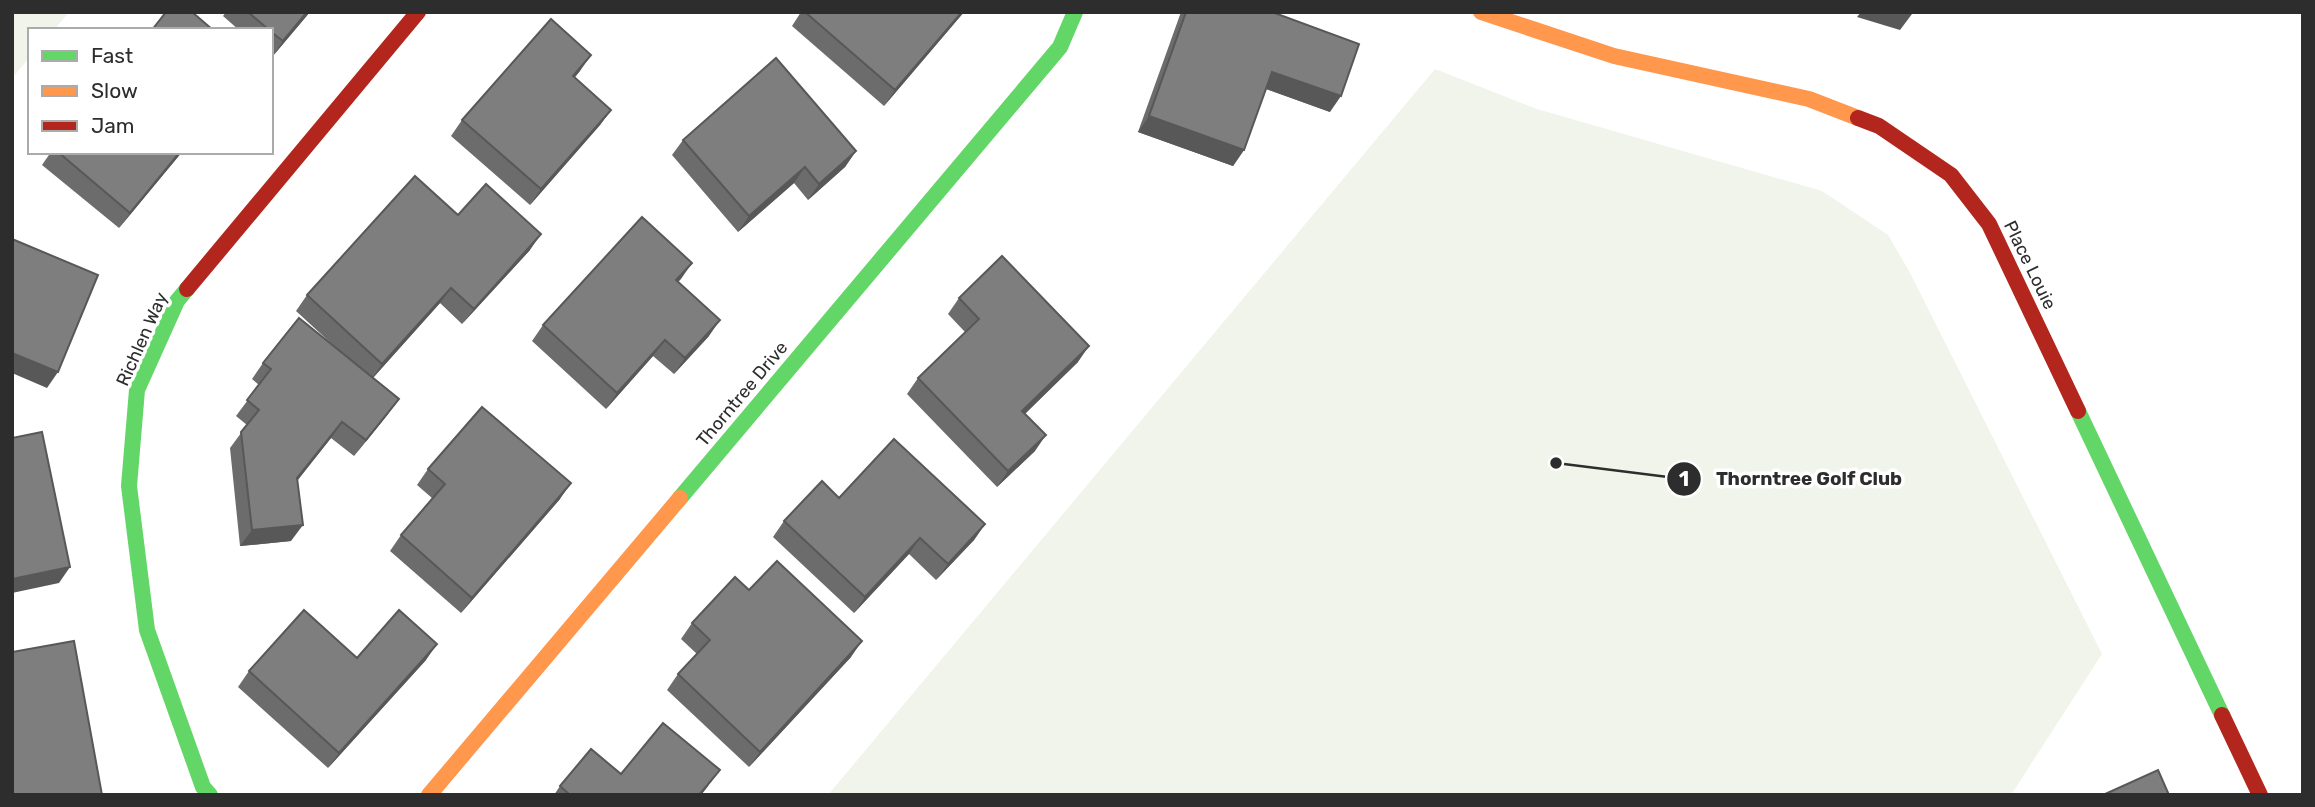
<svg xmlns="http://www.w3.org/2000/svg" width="2315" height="807" font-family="Rubik,sans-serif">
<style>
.green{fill:#f1f4ea}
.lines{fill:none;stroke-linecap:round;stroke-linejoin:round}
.fast{stroke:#63d668;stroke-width:16}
.slow{stroke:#ff974d;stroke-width:16}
.jam{stroke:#b3261e;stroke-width:16}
.wall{fill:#6c6c6c}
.shaded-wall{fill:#585858}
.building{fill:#7e7e7e;stroke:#585858;stroke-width:2}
.labels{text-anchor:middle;stroke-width:7;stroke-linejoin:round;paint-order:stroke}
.street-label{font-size:18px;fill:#2d2d2d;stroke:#fff}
.leader{fill:none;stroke:#2d2d2d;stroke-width:2.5}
.callout-dot{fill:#2d2d2d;stroke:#fff;stroke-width:2.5}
.mark-label{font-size:21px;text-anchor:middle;font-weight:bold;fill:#fff}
.callout-label{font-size:19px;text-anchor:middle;font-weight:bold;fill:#2d2d2d;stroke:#fff;stroke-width:7;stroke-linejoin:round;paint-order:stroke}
</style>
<rect width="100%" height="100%" fill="#fff"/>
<!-- green -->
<g class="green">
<polygon points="12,12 69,12 54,30 30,30 30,57 12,78"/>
<polygon points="1435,69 1537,109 1822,191 1888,235 1909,271 2102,654 2011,795 828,795"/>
</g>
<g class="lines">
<!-- fast -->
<g class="fast">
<polyline points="187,289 177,301 137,390 129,486 147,630 203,787 210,795"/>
<polyline points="2078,411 2222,715"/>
<polyline points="680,498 1060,47 1075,12"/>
</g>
<!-- slow -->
<g class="slow">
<polyline points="1481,12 1614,56 1809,99 1858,118"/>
<polyline points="429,795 680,498"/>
</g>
<!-- jam -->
<g class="jam">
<polyline points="1858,118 1879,126 1951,175 1989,224 2078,411"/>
<polyline points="187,289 418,12"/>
<polyline points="2222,715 2260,795"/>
</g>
</g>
<!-- wall -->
<g class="wall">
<polygon points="226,12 310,12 272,57 271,30 239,30 223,16"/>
<polygon points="801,12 964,12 884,106 792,26"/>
<polygon points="1181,12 1272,12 1330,112 1266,89 1244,150 1233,166 1138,132"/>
<polygon points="580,71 575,77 611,110 600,125 530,205 451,136 462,120"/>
<polygon points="683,140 856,151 845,167 808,200 794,183 738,232 672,155"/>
<polygon points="51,152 182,152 119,228 42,165"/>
<polygon points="458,215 530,250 462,324 440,303 373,378 388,414 354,456 331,438 298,480 291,541 240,546 230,448 247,425 236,416 259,385 252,379 263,363 334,346 296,311 307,295"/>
<polygon points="692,263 678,281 709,336 674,374 653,356 606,409 532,341 543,325"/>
<polygon points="959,298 1078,362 1025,414 1035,451 997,487 907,394 918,378 965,332 948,314"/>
<polygon points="428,469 560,499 461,613 390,551 401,535 432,498 417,485"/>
<polygon points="839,498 985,524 974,540 936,580 909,554 854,613 773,537 784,521"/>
<polygon points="749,590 851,657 749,767 667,690 678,674 697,654 681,639 692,623"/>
<polygon points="357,658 426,660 328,768 238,687 249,671"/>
<polygon points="621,774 708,786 701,795 554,795 560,786"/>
</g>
<!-- shaded-wall -->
<g class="shaded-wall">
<polygon points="307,12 310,12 272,57 283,41"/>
<polygon points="962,12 964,12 884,106 895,90"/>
<polygon points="1861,12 1905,12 1912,14 1900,30 1857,17"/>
<polygon points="591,55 580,71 562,92 573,76"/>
<polygon points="1272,72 1341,96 1330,112 1261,87"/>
<polygon points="611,110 600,125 530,205 541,189"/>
<polygon points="1149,116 1244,150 1233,166 1138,132"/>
<polygon points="856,151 845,167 808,200 819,184"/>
<polygon points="180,152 182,152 119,228 130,213"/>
<polygon points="805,167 794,183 738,232 749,216"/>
<polygon points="541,234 530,250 462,324 474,309"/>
<polygon points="692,263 681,279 665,296 676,280"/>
<polygon points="451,288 440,303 371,380 382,364"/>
<polygon points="720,320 709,336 674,374 685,358"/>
<polygon points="665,340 653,356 606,409 617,393"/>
<polygon points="1089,346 1078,362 1011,427 1022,411"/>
<polygon points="12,353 58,372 47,388 12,373"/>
<polygon points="399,399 388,414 354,456 366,440"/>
<polygon points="342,422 331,438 286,494 297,478"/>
<polygon points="1046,435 1035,451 997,487 1008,471"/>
<polygon points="571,483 560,499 461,613 472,598"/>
<polygon points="985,524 974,540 936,580 948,564"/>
<polygon points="303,525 291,541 240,546 252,530"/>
<polygon points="920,538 909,554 854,613 865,597"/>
<polygon points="70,567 59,583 12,593 12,579"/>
<polygon points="862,641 851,657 749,767 760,752"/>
<polygon points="437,644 426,660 328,768 339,753"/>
<polygon points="720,770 708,786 701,795 699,795"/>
</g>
<!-- building -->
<g class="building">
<polygon points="166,12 192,12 213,30 152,30"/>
<polygon points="248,12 307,12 283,41 271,32 271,30 269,30"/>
<polygon points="805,12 962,12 895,90"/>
<polygon points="1186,12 1272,12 1359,44 1341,96 1272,72 1244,150 1149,116"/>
<polygon points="551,19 591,55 573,76 611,110 541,189 462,120"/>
<polygon points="776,58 856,151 819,184 805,167 749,216 683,140"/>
<polygon points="58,152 180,152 130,213"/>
<polygon points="415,176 458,215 486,184 541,234 474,309 451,288 382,364 307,295"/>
<polygon points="642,217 692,263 676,280 720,320 685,358 665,340 617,393 543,325"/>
<polygon points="12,239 98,275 58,372 12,353"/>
<polygon points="1002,256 1089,346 1022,411 1046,435 1008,471 918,378 979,319 959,298"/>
<polygon points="299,318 399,399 366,440 342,422 297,478 303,525 252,530 241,432 259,410 247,400 271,369 263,363"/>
<polygon points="482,407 571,483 472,598 401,535 445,484 428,469"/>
<polygon points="42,432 70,567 12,579 12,438"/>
<polygon points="894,439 985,524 948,564 920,538 865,597 784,521 822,481 839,498"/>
<polygon points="777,561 862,641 760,752 678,674 710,640 692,623 735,577 749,590"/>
<polygon points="304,610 357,658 399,610 437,644 339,753 249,671"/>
<polygon points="74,641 102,795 12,795 12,652"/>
<polygon points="663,723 720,770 699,795 570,795 560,786 591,749 621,774"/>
<polygon points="2158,770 2169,795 2103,795"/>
</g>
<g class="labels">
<!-- street labels -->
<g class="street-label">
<text transform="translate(2030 265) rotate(64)" y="6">Place Louie</text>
<text transform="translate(142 339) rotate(-66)" y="6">Richlen Way</text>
<text transform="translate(742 394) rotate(-50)" y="6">Thorntree Drive</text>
</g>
</g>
<!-- callouts -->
<path class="leader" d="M1556 463L1684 479"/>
<g class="callout-dot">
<circle cx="1556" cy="463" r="7"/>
<circle cx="1684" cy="479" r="18"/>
</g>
<g class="mark-label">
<text x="1684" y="486">1</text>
</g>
<g class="callout-label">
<text x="1809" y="485">Thorntree Golf Club</text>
</g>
<!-- border -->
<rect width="2315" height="807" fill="none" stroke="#2d2d2d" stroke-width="28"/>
<!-- legend -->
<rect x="28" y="28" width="245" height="126" fill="#ffffff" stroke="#ababab" stroke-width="2"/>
<rect x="42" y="51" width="35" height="10" fill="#63d668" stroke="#ababab" stroke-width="2"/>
<text x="91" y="63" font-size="21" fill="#2d2d2d">Fast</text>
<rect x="42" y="86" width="35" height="10" fill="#ff974d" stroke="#ababab" stroke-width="2"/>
<text x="91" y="98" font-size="21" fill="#2d2d2d">Slow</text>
<rect x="42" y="121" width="35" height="10" fill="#b3261e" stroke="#ababab" stroke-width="2"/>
<text x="91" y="133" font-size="21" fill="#2d2d2d">Jam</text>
</svg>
